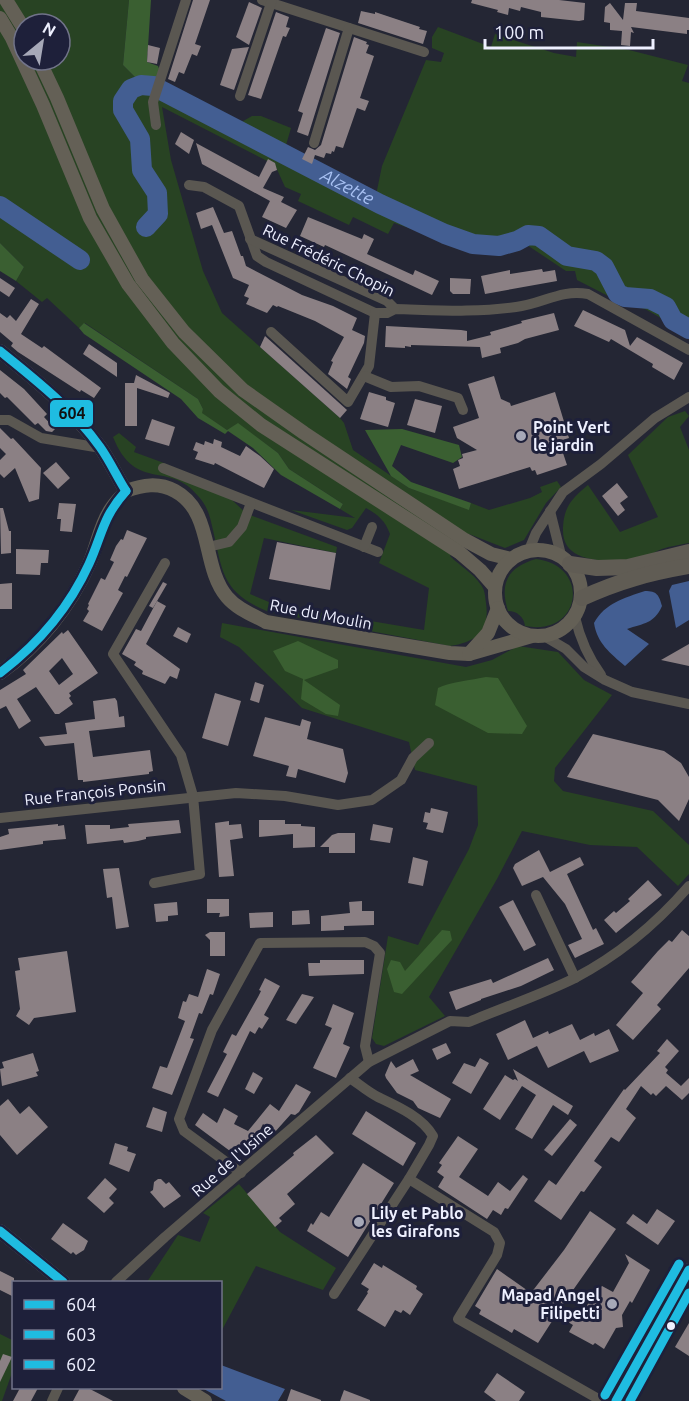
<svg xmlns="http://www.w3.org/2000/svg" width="689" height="1401" font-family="Ubuntu,sans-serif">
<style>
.green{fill:#284323;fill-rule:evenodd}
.forest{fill:#3a5f31}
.water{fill:#435e92}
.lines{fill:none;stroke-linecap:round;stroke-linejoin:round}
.river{stroke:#435e92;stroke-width:20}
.building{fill:#8b8084;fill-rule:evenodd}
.minor{stroke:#5a5751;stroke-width:10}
.major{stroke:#646056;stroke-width:14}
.highway{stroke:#605c54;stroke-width:16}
.bus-1-casing{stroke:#1e203a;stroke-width:14}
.bus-2-casing{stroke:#1e203a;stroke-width:14}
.bus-3-casing{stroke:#1e203a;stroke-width:14}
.bus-1{stroke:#1fbce1;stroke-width:9}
.bus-2{stroke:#1fbce1;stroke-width:9}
.bus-3{stroke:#1fbce1;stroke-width:9}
.poi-dot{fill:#a7a9b8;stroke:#1e203a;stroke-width:2}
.bus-dot{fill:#eef0ff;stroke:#1e203a;stroke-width:2}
.labels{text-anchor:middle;stroke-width:6;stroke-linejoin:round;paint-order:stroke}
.street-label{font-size:16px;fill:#eef0ff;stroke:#1e203a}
.poi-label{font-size:16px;font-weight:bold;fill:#eef0ff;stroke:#1e203a;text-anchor:start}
.water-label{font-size:18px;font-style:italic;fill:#a8c1f3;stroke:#1e203a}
.line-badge{stroke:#1e203a;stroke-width:2}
.pale-badge-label{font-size:16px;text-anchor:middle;font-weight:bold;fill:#111}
</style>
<rect width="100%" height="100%" fill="#242634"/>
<!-- green -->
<g class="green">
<path d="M0,0H129L123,65L138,80L154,81L149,100L162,85L238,124L252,116H261L291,128L284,152L376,195L382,166L426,60L441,62L444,53L432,48V37L438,27L491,47L495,34L554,53L576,57L577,42L629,50L688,65L682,81L689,83V334L645,309L620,302L577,280L575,271H566L527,245L474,250L394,223L388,234L353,217L349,225L298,201L301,194L285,187L275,165L162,107L171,160L203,271L222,313L340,418L344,423L353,450L409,488L469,509L471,503L489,510L530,498L542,492L540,487L557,481L561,487L546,503L524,540L505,548L469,534L450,556C460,566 473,573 481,585C485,590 485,596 486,603C490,631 477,642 450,646L269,612C223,593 223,575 213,530C210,517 208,507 199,497C169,459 136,494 113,437L119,433L136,447L134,452L164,463L232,500L247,514L337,547L336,553L264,538L250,594L276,605L424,630L429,588L379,563L390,534C385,520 378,515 366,508L352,528L347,530L291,510L355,518L340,509L343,504L289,469L278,453L238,424L227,430L201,413L203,409L198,399L85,323L79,328L47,298L42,302L16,281L24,267L0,243ZM24,24H60V60H24Z"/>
<path d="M685,411L689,416L680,427L689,450V543C680,545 670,546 662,549C656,551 651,555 645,557C621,562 563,568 563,531C563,508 571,499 588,485L620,532L658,517L628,455L668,417Z"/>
<path d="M536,559C592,566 581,637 525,626C524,617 517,611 508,611C499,583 508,567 536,559Z"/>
<polygon points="222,623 466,667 492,660 518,646 558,652 584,680 612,695 555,768 554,781 563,791 653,811 689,845 689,874 678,886 637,847 590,845 522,831 497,879 429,997 445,1016 384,1046 376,1044 372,1038 388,936 418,945 469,849 478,825 477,786 415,770 409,742 302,708 239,647 220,637"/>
<polygon points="239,1184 280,1232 336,1268 323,1290 256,1266 221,1332 220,1282 147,1282 178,1235 200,1242 210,1217 203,1213"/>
<polygon points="0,1334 14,1341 13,1370 2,1401 0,1401"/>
</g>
<!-- forest -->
<g class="forest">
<polygon points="129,0 151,0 147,62 158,66 161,73 154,81 138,80 123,65"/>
<polygon points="0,243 24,267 16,281 0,271"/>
<polygon points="84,323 198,399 203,409 202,413 227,430 238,423 278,453 289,469 343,504 340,509 281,475 253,448 228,431 225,434 198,418 181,399 84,334 79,328"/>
<polygon points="402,429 459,445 462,457 453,463 401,445 392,466 411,482 471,503 469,510 409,488 391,476 365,430"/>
<polygon points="298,641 338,660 338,668 304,680 340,705 338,716 326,714 301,699 303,679 285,671 273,651"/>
<path d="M486,677L498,678L527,726L522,734L488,733L435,705L438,688C449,682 472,680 486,677Z"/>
<polygon points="442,930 450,931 452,940 402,994 394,992 387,969 391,960 400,962 405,971"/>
</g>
<!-- water -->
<g class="water">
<polygon points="689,581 689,620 676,628 669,591 672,585"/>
<path d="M645,591C657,591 659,595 662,606C654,624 644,623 627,629L649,644L625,666C610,653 597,643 594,623C605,603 624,598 645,591Z"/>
<polygon points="221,1365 285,1389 278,1401 226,1401 202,1388 220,1388"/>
</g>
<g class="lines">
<!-- river -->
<g class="river">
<polyline points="0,206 80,260"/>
<path id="s1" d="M146,227L158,214L157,193L142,170L140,139L123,110V101L131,89L141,85L153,86L380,204L445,234L473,244L499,246L517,241L528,235L539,236L567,256L596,261L604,267L618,294L625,297L650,299L666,307L673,320L689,329"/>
</g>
</g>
<!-- building -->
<g class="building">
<polygon points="193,0 210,0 195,44 201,46 197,56 192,54 184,74 179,72 175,82 168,79"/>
<polygon points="472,0 559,0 585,3 584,20 579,21 541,17 541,12 521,7 520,11 509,8 508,15 497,12 498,10 471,3"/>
<polygon points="249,2 262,8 249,45 236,37"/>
<polygon points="610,3 623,20 625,3 637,3 636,11 689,18 689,30 687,30 687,34 631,27 634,33 631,32 630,46 621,45 622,31 610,30 610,23 604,22 605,7"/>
<polygon points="361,11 375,14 375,12 420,27 419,29 427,31 423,44 358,23"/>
<polygon points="276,12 289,17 286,27 290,28 286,37 283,36 261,99 248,95"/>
<polygon points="326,28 340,33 308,136 297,132 303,113 298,111"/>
<polygon points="354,37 367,42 366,44 369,45 366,53 374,56 360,98 369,101 365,111 357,108 343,148 336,146 334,152 332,151 331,154 326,153 324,158 315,155 312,164 302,159 308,147 315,150 321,145"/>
<polygon points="148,45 160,48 157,64 147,62"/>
<polygon points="249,47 234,90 220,85 232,49"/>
<polygon points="181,132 194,140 189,154 175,144"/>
<polygon points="196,143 259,177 268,159 275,163 277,170 272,172 263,188 284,197 281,202 297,210 286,228 262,217 270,201 202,164"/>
<polygon points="213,207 224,233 232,231 241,256 243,256 246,266 302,295 333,306 357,318 352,330 365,336 364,343 348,377 351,379 347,389 328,374 333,362 331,361 344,337 315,321 278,306 277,307 273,305 267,313 246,304 249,298 244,296 249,285 233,278 212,225 201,229 196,213"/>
<polygon points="308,217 362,239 364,234 374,239 367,254 413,275 415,270 439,281 432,295 325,245 324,247 300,236"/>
<polygon points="542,269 543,272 555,270 557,281 485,294 481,276 510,270 510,274"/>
<polygon points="0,278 15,288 9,297 0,291"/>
<polygon points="450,278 471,279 470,294 453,294 450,291"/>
<polygon points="31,299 39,304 21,334 42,348 44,346 101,388 94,398 81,390 80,392 18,352 11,346 13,343 0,332 0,313 7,318 10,315 16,321"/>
<polygon points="583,310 625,330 630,346 637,337 683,363 674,380 652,367 653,364 611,339 609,342 574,326"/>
<polygon points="554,313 559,330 525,339 518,343 500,348 501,353 482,358 480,347 411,345 411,347 405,346 405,348 385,347 386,326 461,330 467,331 467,341 491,335 490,332 522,323 521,321"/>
<polygon points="265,336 347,410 340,418 260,347"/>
<polygon points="89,344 117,363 117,377 83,354"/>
<polygon points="0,370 24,389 47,414 44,417 55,429 52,432 46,431 38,423 35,425 7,397 5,398 0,393"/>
<polygon points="136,375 170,393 168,398 137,388 137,426 125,426 125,383 134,383"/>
<polygon points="494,376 501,399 510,403 511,406 555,392 569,438 559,441 567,465 537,475 535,470 532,471 530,467 459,489 453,469 460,466 458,460 463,458 462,454 477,450 457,438 453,427 479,418 468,384"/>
<polygon points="369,392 386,397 386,400 395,403 388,427 360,419"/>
<polygon points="415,399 442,406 435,433 407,425"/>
<polygon points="152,419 175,427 169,446 145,439"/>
<polygon points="0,428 11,439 13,438 41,468 39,499 29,502 15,468 4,478 0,474 0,460 6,454 0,448"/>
<polygon points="214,439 222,442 221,447 240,456 246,446 260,456 274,469 264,488 215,463 214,465 195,459 198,452 193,450 196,442 204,445 205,441 213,444"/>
<polygon points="56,462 70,478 58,489 43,473"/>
<polygon points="617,483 628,497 620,503 625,510 618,516 602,496"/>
<polygon points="59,503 76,504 72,532 60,531 61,519 57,519"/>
<polygon points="0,508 3,508 9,531 11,531 11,553 1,554"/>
<polygon points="127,530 147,538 127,577 125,576 118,590 123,593 102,631 83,621 89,611 87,609 89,605 88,604 101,578 105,580 114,562 110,560 116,546 121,539 123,540"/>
<polygon points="277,542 336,553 330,590 269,579"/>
<polygon points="16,549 49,550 48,563 41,563 40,575 16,574"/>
<polygon points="163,582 167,584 153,608 149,606"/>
<polygon points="12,583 12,609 0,609 0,584"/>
<polygon points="157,601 166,606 146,644 180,669 177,679 170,676 165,684 142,674 143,671 134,665 136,662 122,654 136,629 141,631"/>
<polygon points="178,627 191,634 187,643 173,636"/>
<path d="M68,630L98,673L69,693L71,696L69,698L73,704L59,714H55L36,687L17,699L31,721L19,729L6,706L0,709V690L26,674L23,670L62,632L63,634ZM62,658L73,674L59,685L49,671Z"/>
<polygon points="689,644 689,666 661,660"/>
<polygon points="255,682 264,685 259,703 250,700"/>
<polygon points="215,693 241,701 228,746 202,738"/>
<polygon points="115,698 117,701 119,717 124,716 125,727 89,731 93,757 150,750 153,771 149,772 149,774 141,775 83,782 83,780 78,780 74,743 45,746 39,737 67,734 65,723 95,719 93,701"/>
<polygon points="265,717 300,726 302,719 311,722 307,739 343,749 348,773 345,783 298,769 296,778 286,776 289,766 253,756"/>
<polygon points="593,734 664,751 681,763 689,777 689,799 679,821 658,800 567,777"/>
<polygon points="431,808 448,812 443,833 426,829 428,823 423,822 425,812 430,813"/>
<polygon points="179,820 181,833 146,837 146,839 138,841 124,843 123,840 87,844 85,825 110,825 110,829 129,827 128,824"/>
<polygon points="259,820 285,820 285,824 301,824 301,826 315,827 315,847 293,848 293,834 259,837"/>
<polygon points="229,821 229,825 241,824 243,838 230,840 234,876 219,877 215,823"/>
<polygon points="58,824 58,826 64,825 66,839 43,841 43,844 0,850 0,837 9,834 8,829"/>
<polygon points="373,824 393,828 390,843 370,840"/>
<polygon points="338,833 355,833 355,853 329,853 329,847 320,847 332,835"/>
<polygon points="539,850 550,872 580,857 584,865 567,874 593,930 596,928 604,944 575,958 568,945 582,939 565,904 543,877 522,886 513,868 515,864"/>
<polygon points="413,857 428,861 423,886 408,883"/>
<polygon points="119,868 129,927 116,929 112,897 107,898 103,869"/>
<polygon points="648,880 662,895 616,933 604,920 614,911 616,913 630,901 628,899"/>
<polygon points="207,899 229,899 229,916 219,917 220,913 207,913"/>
<polygon points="513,900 536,945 524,951 499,907"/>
<polygon points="362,901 362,911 374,911 374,925 344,926 344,930 321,931 321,916 350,913 349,902"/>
<polygon points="177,902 178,915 168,916 168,921 156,922 154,904"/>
<polygon points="309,910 310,924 292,925 292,911"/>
<polygon points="273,912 273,927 250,928 249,913"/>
<polygon points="682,930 689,936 689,968 657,1005 661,1009 633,1040 616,1025 643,993 631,982 658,951 669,940 672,942"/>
<polygon points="210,932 225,932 225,956 210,956 210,940 205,935"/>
<polygon points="67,951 76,1012 34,1018 29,1025 16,1016 20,1009 15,971 20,970 18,958"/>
<polygon points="548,958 554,970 521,986 481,999 481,1000 456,1010 449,992 491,979 493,983"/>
<polygon points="320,960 364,960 364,974 309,976 308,963 320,963"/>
<polygon points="207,969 220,974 213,995 210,994 202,1014 199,1013 190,1038 194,1039 172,1095 152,1088 160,1066 167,1068 185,1021 178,1018 183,1001 186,1002 189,994 198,997"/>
<polygon points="265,978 280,986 264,1015 269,1018 262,1029 259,1027 255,1034 250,1031 218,1097 207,1092 227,1054 223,1052 232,1034 236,1036 258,997 261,991 259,990"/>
<polygon points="302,994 314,997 296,1024 286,1020"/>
<polygon points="333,1004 354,1013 343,1044 350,1047 336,1078 313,1068 332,1028 325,1025"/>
<polygon points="525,1020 533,1038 548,1031 549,1034 572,1024 580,1040 594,1033 595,1036 609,1029 619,1051 590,1063 584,1051 548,1068 537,1046 508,1060 496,1034"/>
<polygon points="667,1039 679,1051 665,1067 668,1070 666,1073 681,1086 689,1078 689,1093 682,1100 666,1086 656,1096 653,1093 651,1095 641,1086 626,1109 636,1118 633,1122 619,1142 611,1137 594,1161 602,1167 584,1192 581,1191 561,1220 534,1201 549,1180 556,1185 624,1089 625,1090 660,1053 657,1051"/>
<polygon points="446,1043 451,1053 437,1060 432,1049"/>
<polygon points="33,1053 39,1071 36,1072 38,1076 2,1086 0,1069 4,1068 2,1062"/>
<polygon points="480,1058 489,1063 471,1094 452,1083 464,1063 475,1067"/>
<polygon points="413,1059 419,1071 410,1075 451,1099 440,1118 418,1108 413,1101 397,1093 386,1078 385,1075 391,1061 396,1068"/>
<polygon points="513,1069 573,1106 568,1115 553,1105 532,1139 515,1129 536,1095 522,1086 500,1120 483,1109 505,1075 513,1080 515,1079 518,1081"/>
<polygon points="253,1072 263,1078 254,1094 245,1089"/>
<polygon points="296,1084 311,1092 299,1112 295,1115 291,1114 274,1133 263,1124 249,1152 239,1147 235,1153 230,1151 195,1125 203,1113 217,1123 224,1108 238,1116 234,1124 248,1131 270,1104 279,1111"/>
<polygon points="8,1099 20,1114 29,1106 48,1127 17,1155 0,1135 0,1106"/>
<polygon points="153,1107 167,1112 162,1132 146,1127"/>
<polygon points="366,1111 416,1143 403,1166 352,1134"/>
<polygon points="570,1119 577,1125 552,1156 544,1150"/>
<polygon points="316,1135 334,1153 287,1194 295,1204 279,1218 282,1221 275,1227 247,1194 294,1155 293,1153"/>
<polygon points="458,1136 478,1149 459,1177 488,1196 498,1182 510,1191 523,1175 528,1179 508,1209 505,1208 501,1215 493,1210 487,1219 438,1187 444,1177 437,1172 442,1165 439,1163"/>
<polygon points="115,1143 128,1147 127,1151 136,1154 129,1172 109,1164"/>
<polygon points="363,1163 394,1183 348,1257 307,1231 311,1223 313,1225 321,1212 329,1217"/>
<polygon points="105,1178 117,1189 109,1198 114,1203 104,1213 87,1198"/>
<polygon points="158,1179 161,1179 166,1184 169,1182 181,1196 164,1208 150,1192 153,1190 154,1182"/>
<polygon points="657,1209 675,1221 658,1245 626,1223 633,1214 647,1224"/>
<polygon points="590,1211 616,1229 559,1310 584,1309 602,1286 613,1292 629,1263 625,1254 650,1270 632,1303 630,1301 622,1315 623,1327 616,1328 604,1349 595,1343 593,1345 569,1332 573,1325 556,1315 538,1343 514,1329 512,1333 479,1314 481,1310 475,1306 497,1269 531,1293 564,1250"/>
<polygon points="63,1223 88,1241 84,1250 76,1255 73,1252 71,1254 51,1239"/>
<polygon points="374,1263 382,1268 383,1265 401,1276 417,1286 416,1289 423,1294 410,1315 403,1310 401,1313 395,1310 385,1327 357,1310 368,1293 367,1292 369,1289 361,1284"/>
<polygon points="0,1271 14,1278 14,1297 0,1290"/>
<polygon points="689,1323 689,1356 675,1347"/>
<polygon points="3,1354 12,1357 0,1382 0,1361"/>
<polygon points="497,1373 525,1392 519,1401 496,1401 484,1392"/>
<polygon points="20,1388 38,1388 31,1401 13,1401"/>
<polygon points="80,1388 88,1388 113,1401 73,1401"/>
<polygon points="291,1389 321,1400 321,1401 287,1401"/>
<polygon points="344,1390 370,1400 370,1401 340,1401"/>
</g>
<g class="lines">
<!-- minor -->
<g class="minor">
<polyline points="262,0 424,52"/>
<polyline points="240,96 272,0"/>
<polyline points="156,125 153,102 186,0"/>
<polyline points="314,143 349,28"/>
<path d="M189,185L204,187L239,206L257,256L266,262L375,313H387L395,309C435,310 476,313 516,307C543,304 560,289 588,294L689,350"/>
<polyline points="250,239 387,301 395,309"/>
<polyline points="271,332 348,402 369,366 375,313"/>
<polyline points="364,376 391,387 419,386 458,398 463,410"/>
<polyline points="0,420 9,420 41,438 101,448"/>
<polyline points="163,468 378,552"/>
<polyline points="550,511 561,555"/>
<polyline points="208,547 229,542 242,527 251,503"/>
<polyline points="364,547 372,527"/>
<polyline points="529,550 536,533 563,492 601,464 655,418 689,397"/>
<path d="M575,617C580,639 588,657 601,675"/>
<polyline points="544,636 566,649 584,667 605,680 632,692 689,704"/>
<polyline points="0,818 236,793 285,796 338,805 372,800 401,780 413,758 429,743"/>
<polyline points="154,883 200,874 193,796 181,755 113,654 165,563"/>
<polyline points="536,895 575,978"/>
<path d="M350,1078C359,1084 368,1092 378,1097C397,1106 422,1117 433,1136L429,1145L409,1179L494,1232L500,1243L497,1255L458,1319L602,1401"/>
<polyline points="241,1173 184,1131 179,1119 212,1030 260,943 365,942 374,946 380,953 365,1046 369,1062"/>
<path d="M116,1282L165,1237L369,1062L450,1021L469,1022C504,1007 541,995 575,978C619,955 657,923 689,886"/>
<polyline points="334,1294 409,1179"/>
<polyline points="52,1401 58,1388"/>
</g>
<!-- major -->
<g class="major">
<polyline points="6,0 24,29"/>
<polyline points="0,18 12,38 43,105 90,218 128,284 173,343 219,391 261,425 459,552 480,570 495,587"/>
<polyline points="39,60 57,98 103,209 142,279 184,332 243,390 304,433 465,540 491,554 511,559"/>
<path d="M0,351C36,380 72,409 100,447C110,461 117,477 126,491"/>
<path d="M126,491C143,485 158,482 175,491C214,512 201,566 227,597C237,609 253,615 266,622L450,653L469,654L532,636"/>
<circle cx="538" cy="593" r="43"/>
<polyline points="469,654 488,633 498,608"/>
<path d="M0,673C38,646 70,607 89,564C97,547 100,524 111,509C115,502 121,497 126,491"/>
<polyline points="0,1231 63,1282"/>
<polyline points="184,1388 205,1401"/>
<polyline points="616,1401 665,1310 689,1270"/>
</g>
<!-- highway -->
<g class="highway">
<polyline points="570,564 597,568 628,567 689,552"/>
<path d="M582,598C619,581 649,573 689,566"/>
</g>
<!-- bus-1 casing -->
<g class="bus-1-casing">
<g id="bus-1">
<path d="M0,351C36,380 73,409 100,447C110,461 117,477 126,491"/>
<path d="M0,673C38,644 69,608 89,564C103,533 102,518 126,491"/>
<polyline points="0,1231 63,1282"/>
<polyline points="616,1401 689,1270"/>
</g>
</g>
<!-- bus-2 casing -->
<g class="bus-2-casing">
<polyline id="bus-2" points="630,1401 689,1293"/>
</g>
<!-- bus-3 casing -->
<g class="bus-3-casing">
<polyline id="bus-3" points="605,1395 679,1264"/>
</g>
<!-- bus-1 -->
<use href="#bus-1" class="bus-1"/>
<!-- bus-2 -->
<use href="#bus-2" class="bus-2"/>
<!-- bus-3 -->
<use href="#bus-3" class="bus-3"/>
</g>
<!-- markers -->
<g class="poi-dot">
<circle cx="521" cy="436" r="6"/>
<circle cx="359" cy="1222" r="6"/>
<circle cx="612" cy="1304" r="6"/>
</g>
<circle class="bus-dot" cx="671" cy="1326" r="5"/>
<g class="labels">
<!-- street labels -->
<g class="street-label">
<text transform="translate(329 260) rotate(26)" y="6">Rue Frédéric Chopin</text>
<text transform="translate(321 614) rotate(11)" y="6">Rue du Moulin</text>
<text transform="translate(95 792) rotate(-6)" y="6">Rue François Ponsin</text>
<text transform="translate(232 1160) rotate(-41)" y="6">Rue de l'Usine</text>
</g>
<!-- poi labels -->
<g class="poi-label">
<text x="533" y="433">Point Vert<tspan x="533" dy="18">le jardin</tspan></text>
<text x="371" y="1219">Lily et Pablo<tspan x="371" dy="18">les Girafons</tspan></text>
<text x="600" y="1301" text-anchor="end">Mapad Angel<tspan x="600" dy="18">Filipetti</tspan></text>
</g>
<!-- water labels -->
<g class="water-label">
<text dy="6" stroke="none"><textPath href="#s1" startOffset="396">Alzette</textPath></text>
</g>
</g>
<rect class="line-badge" x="49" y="399" width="45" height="29" rx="6" fill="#1fbce1"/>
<g class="pale-badge-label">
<text x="72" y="419">604</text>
</g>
<!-- legend -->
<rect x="12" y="1281" width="210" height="108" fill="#1e203a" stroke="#717389" stroke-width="1.5"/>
<rect x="24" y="1300" width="30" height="9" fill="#1fbce1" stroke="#717389" stroke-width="1.5"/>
<text x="66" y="1311" font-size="18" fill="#eef0ff">604</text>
<rect x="24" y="1330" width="30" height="9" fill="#1fbce1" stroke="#717389" stroke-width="1.5"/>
<text x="66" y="1341" font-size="18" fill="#eef0ff">603</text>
<rect x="24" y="1360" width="30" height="9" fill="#1fbce1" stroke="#717389" stroke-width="1.5"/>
<text x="66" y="1371" font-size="18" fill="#eef0ff">602</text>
<!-- north arrow -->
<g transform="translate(42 42) rotate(30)"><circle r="28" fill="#1e203a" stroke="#717389" stroke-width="1.5"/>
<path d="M0-4.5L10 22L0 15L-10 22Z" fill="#a7a9b8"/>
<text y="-9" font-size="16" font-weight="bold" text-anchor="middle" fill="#eef0ff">N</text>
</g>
<!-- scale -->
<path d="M485 39v9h168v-9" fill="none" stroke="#eef0ff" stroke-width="3"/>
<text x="494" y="39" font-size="18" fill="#eef0ff" stroke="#1e203a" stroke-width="4.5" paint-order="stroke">100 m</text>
</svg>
